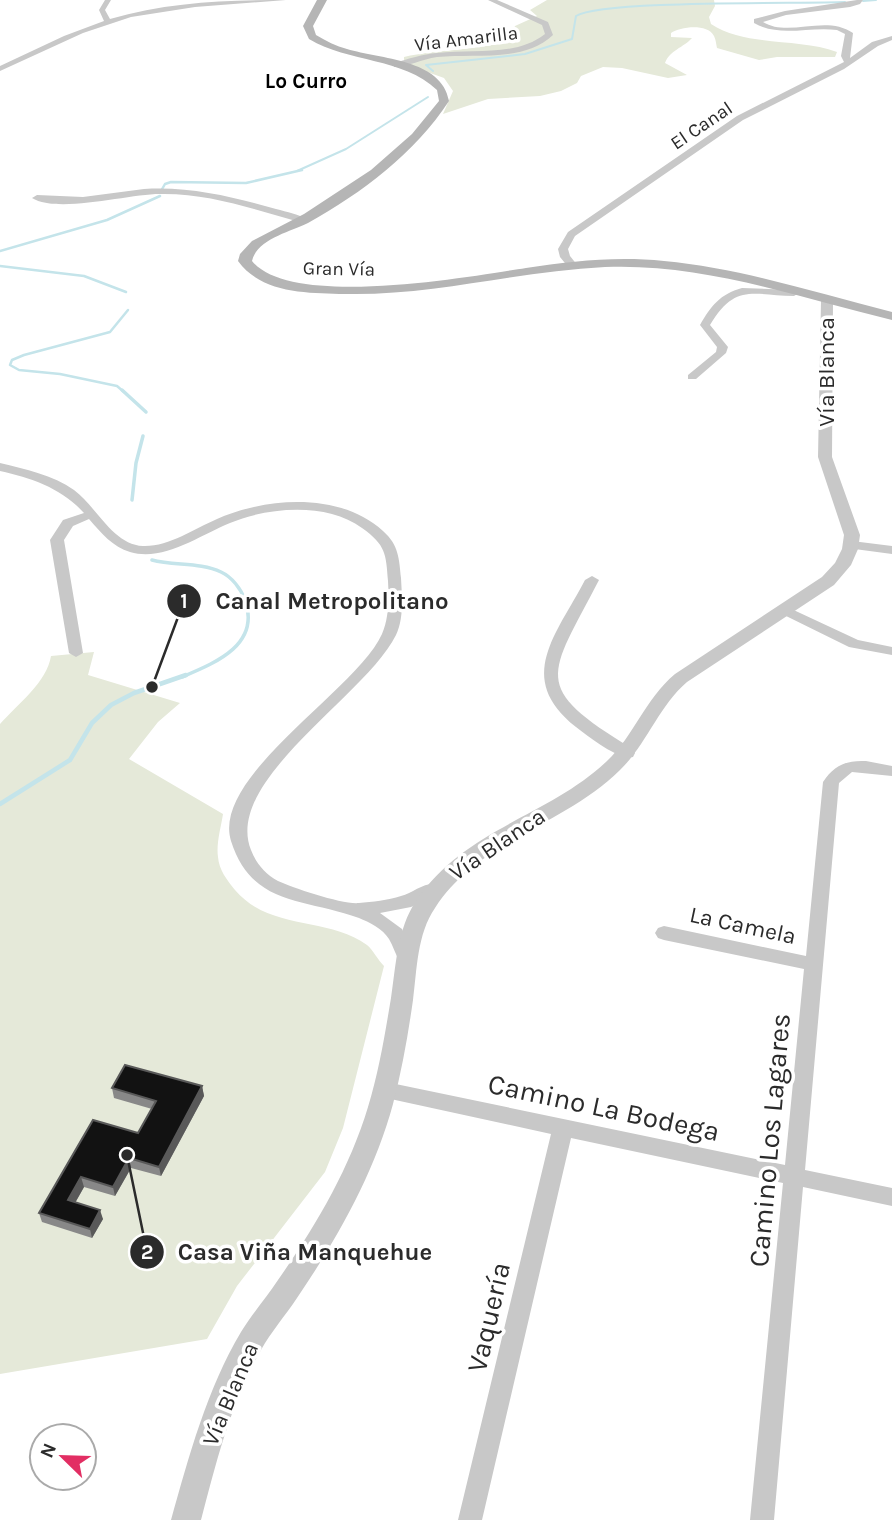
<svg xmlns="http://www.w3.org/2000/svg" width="892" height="1520" font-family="Karla,sans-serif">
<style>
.green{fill:#e5e9d9}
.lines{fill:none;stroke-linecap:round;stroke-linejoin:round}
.stream-far3{stroke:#c4e4ea;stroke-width:2}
.stream-far2{stroke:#c4e4ea;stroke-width:2.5}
.stream-far1{stroke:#c4e4ea;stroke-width:3.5}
.stream{stroke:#c4e4ea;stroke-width:4.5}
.minor{fill:#c8c8c8;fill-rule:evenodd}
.tertiary{fill:#c8c8c8;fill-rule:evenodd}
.secondary{fill:#b5b5b5;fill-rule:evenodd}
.wall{fill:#888}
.shaded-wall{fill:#595959}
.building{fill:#121212;stroke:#595959;stroke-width:2}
.labels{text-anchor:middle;stroke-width:7;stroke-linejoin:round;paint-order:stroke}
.far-street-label{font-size:19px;fill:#2b2b2b;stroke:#fff}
.far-neighbourhood-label{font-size:21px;font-weight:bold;fill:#000;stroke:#fff}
.street-label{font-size:23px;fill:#2b2b2b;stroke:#fff}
.near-street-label{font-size:28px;fill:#2b2b2b;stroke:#fff}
.leader{fill:none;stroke:#2b2b2b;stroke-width:2.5}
.callout-dot{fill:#2b2b2b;stroke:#fff;stroke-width:2.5}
.mark-label{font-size:21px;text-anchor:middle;font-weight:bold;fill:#fff}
.callout-label{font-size:24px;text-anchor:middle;font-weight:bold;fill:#2b2b2b;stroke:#fff;stroke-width:7;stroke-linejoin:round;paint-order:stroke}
</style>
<rect width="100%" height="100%" fill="#fff"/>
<!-- green -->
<g class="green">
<path d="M547,0H714L715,6L709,17L711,24C746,47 799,38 837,52L835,57H777L759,60L717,48C716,44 716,40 714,36C707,23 680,27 671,33V37L692,38C683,48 670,50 665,63L687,75L668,78L622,68L603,67L581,76L577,83L561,91L540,96L488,99L443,114L453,91L444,78L408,65L404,60V57C438,49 476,51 508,41L515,26L537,16L530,10Z"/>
<path d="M94,652L88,675L180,703L158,722L129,759L223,814C221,827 216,844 218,857C219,870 227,880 235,890C270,931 327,916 367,945C373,950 378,960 384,966L343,1128L325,1172L237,1286L207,1339L0,1374V724C18,704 47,682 51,656Z"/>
</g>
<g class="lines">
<!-- stream-far3 -->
<g class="stream-far3">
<polyline points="863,1 876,0"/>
<path d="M433,71L426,65L525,54L572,39L576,16C601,0 800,4 845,2"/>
<polyline points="297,171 346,149 428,97"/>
</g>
<!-- stream-far2 -->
<g class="stream-far2">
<polyline points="161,191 165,184 171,182 246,183 302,170"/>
<polyline points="0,251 107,220 160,196"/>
<polyline points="0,266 84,276 126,292"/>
<polyline points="124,392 117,386 60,374 19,370 10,365 12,360 24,355 110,332 128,310"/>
</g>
<!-- stream-far1 -->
<g class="stream-far1">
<polyline points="122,390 146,412"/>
<polyline points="132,500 136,463 143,436"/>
<path d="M152,560C174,566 200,562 221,572C232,577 241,589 245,600C261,645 215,663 182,677"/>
</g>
<!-- stream -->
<polyline class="stream" points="0,804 70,760 92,723 111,705 134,693 186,675"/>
<!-- minor -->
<g class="minor">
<path d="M105,0H111L105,10L110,19C168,2 226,0 286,0L195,7L131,17L83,33L0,71V66L64,36L104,21L99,10Z"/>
<path d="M488,0H497L548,22L553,35C524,63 473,53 437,57C422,59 408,67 394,67V63C408,59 423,54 437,53C472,49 516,57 545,34L542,25Z"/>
<path d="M857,0H863L860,4L850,7L786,15L763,22C789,38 825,14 853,33L850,58L872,42L892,36V40L878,46L844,69L743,120L575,236L568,249L570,256L578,266L569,268L560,257L558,249L568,232L737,116L844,62L841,56L845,34L837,30C810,26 779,38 754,23V19L785,11Z"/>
<path d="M144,189C190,186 233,197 276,209C287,212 299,214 308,220L303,223C256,210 210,193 160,194C128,194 58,214 32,198L37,195L83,197Z"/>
<path d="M742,288L794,290L799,293L794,296C752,295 735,283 710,325L728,347L726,353L696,379H688V375L716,352L717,347L700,325C711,306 720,294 742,288Z"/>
<path d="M0,463C25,469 53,475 74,490C96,506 113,545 143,546C168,547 194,529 217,519C266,497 341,492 383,531C399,545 399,559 401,578C402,597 404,618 396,635C366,696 223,780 251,850C256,863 265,874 278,881C293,888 344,905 359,903C372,902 388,900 401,896C414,893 426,880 440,885L443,889L440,893L411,907L380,913L402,929L415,958L412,963L406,965L400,963C396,955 393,946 389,939C383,929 369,922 359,918C305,898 252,907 231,841C211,776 357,690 382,634C389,618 389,598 388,581C386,554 386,545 362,528C327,502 268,507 230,523C200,535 164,562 130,552C113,547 101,533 89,519L73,526L64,540L83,653L76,657L69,653L50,540L63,520L84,513C61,488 32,478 0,471Z"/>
<polygon points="852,541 892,546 892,554 847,548 847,542"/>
<path d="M592,576L599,580C549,677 529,686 633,749L635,753L633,757L627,758C610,753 590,738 576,727C514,678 557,634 585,580Z"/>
<polygon points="785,606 858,640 892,647 892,655 849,647 780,613 778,610 780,607"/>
<path d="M866,761L892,766V776L852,772L839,783L805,1170L892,1188V1206L803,1187L774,1520H750L783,1183L571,1138L482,1520H458L551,1134L386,1098L379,1096L376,1090L379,1084L386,1082L785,1165L804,969L664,940L658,938L655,933L658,928L664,926L806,956L823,782C834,765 847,760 866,761Z"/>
</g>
<!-- tertiary -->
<path class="tertiary" d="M827,297L833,301L832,457L860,535L858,549L851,565L834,585L687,682C658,707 647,744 620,770C565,825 479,840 435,908C417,934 417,970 413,1000C408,1035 402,1070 393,1104C374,1174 337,1239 297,1298C285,1316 271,1332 261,1350C231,1402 216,1463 201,1520H171C189,1456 207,1389 241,1332C252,1314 266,1298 278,1280C315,1227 349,1170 368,1107C379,1071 385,1034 391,998C396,966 397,929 416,901C465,828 548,817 607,761C634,736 645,699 675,674L822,577L835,563L842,549L844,535L818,457L821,301Z"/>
<!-- secondary -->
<path class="secondary" d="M317,0H327L313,26L316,35C326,41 336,46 347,49C380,59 442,59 449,101C415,153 362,193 308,223C290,232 257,239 252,261C291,309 468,277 526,268C571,261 617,256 664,261C741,268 817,293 892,312V320C798,297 703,263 605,267C518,271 433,296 345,294C308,293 262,294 238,261L240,254L252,241L304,214L371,170L412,134L439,101L437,90C402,57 349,63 309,39L303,26Z"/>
</g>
<!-- wall -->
<polygon class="wall" points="202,1086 204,1096 161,1176 131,1168 115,1196 84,1187 75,1203 103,1219 92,1238 42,1222 39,1213 93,1120 138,1133 152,1109 114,1098 112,1088"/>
<!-- shaded-wall -->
<g class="shaded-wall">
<polygon points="202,1086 204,1096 161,1176 159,1167"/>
<polygon points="129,1158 131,1168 115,1196 113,1187"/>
<polygon points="81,1177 84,1187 71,1210 68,1200"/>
<polygon points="100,1210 103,1219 92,1238 90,1229"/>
</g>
<!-- building -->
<polygon class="building" points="125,1065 202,1086 159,1167 129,1158 113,1187 81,1177 68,1200 100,1210 90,1229 39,1213 93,1120 138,1133 156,1101 112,1088"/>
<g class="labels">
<!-- far-street labels -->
<g class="far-street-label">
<text transform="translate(466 38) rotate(-7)" y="7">Vía Amarilla</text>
<text transform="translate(701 125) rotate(-34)" y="7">El Canal</text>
<text transform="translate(339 268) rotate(1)" y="7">Gran Vía</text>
</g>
<!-- far-neighbourhood labels -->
<g class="far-neighbourhood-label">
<text x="306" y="88">Lo Curro</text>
</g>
<!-- street labels -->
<g class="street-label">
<text transform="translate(826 372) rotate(-90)" y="8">Vía Blanca</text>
<text transform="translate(497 844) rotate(-34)" y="8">Vía Blanca</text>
<text transform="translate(743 925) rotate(12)" y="8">La Camela</text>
<text transform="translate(230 1394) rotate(-67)" y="8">Vía Blanca</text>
</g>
<!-- near-street labels -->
<g class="near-street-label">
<text transform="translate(604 1107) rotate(12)" y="10">Camino La Bodega</text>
<text transform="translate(769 1140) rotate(-85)" y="10">Camino Los Lagares</text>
<text transform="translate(488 1317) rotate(-77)" y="10">Vaquería</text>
</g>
</g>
<!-- callouts -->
<path class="leader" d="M152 687L184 601M127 1155L147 1252"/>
<g class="callout-dot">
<circle cx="152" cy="687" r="7"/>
<circle cx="127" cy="1155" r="7"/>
<circle cx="184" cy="601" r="18"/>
<circle cx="147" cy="1252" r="18"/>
</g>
<g class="mark-label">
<text x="184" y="608">1</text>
<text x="147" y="1259">2</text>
</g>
<g class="callout-label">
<text x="332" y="609">Canal Metropolitano</text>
<text x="305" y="1260">Casa Viña Manquehue</text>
</g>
<!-- north arrow -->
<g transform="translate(63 1457) rotate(293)"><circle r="33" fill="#ffffff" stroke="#aaaaaa" stroke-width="2"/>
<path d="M0-5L12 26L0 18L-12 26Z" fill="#e22e63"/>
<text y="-10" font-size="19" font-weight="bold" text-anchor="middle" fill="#2b2b2b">N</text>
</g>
</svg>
